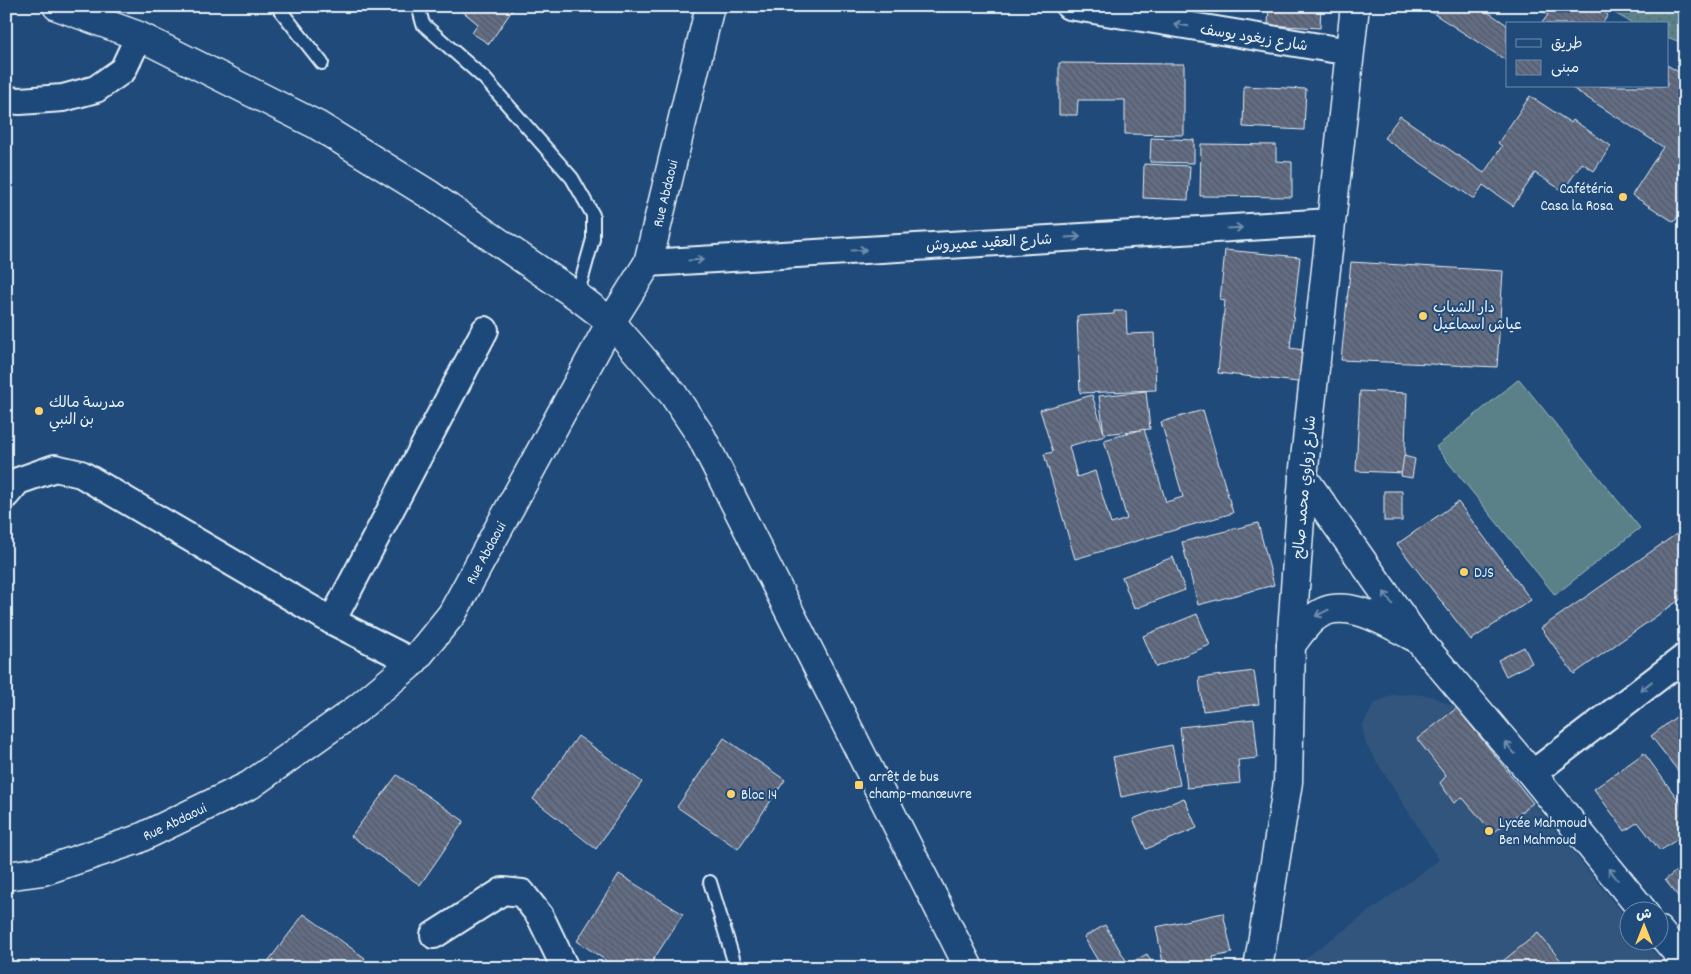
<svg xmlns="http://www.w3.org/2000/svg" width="1691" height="974" font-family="Dekko,'Playpen Sans Arabic',sans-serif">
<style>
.built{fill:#33547d}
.garden{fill:url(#garden-dots);stroke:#a1b9c0}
.pitch{fill:#5a8187;stroke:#a1b9c0}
.building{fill:url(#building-back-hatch);stroke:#e8f1f8}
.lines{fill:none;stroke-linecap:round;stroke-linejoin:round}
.service-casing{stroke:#e8f1f8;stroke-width:16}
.minor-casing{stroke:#e8f1f8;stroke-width:30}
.tertiary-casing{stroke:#e8f1f8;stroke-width:31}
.secondary-casing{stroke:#e8f1f8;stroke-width:31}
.service{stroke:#1f4a7a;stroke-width:12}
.minor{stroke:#1f4a7a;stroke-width:26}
.tertiary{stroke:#1f4a7a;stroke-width:28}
.secondary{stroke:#1f4a7a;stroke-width:28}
.oneway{stroke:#6f8dac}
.poi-dot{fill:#ffd166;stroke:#1f4a7a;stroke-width:2}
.labels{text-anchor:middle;stroke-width:4;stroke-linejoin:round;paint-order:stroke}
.street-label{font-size:15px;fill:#e8f1f8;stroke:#1f4a7a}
.poi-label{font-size:15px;fill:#e8f1f8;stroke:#1f4a7a;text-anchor:start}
</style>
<defs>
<pattern id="garden-dots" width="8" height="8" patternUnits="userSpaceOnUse" patternTransform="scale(1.25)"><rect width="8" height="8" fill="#5a8187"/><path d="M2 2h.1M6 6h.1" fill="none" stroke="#51676c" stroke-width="1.8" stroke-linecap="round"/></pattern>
<pattern id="building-back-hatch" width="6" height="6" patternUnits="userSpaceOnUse" patternTransform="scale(1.25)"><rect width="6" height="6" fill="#636d84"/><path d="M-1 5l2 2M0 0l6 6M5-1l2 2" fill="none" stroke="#535964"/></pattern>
</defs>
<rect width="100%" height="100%" fill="#1f4a7a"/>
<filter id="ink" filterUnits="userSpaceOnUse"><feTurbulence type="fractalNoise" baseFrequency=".02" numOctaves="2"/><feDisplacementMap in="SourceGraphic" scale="10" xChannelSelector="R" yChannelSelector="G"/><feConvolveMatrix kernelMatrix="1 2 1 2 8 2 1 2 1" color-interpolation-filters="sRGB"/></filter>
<g filter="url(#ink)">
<!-- built -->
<polygon class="built" points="1414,694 1431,696 1457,708 1628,920 1628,942 1646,942 1668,968 1292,968 1439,860 1366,745 1362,726 1374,704 1392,695"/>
<!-- garden -->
<polygon class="garden" points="1602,6 1685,6 1685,44 1667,37 1667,24 1634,24"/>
<!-- pitch -->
<polygon class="pitch" points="1519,379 1640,528 1555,595 1436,447"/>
<!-- building -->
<g class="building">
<polygon points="456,6 510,6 513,9 489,44 472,33 478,24"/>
<polygon points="1161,6 1229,6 1228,10"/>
<polygon points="1269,6 1321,6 1320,28 1268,25"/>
<polygon points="1422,6 1479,6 1507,25 1507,61"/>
<polygon points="1536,6 1596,6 1608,15 1602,24 1541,24 1548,15"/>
<polygon points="1059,63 1184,64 1184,135 1125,134 1125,100 1078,100 1077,115 1059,115"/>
<polygon points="1667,65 1685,76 1685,206 1674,222 1632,195 1663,147 1569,86 1667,86"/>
<polygon points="1244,86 1306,89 1304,130 1243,127"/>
<polygon points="1530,96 1571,123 1573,120 1611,146 1594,171 1582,163 1563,191 1535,173 1513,206 1483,185 1474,199 1384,138 1400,116 1484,173 1502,146 1498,143"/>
<polygon points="1151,138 1194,140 1194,163 1150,162"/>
<polygon points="1201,144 1276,145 1276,161 1292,162 1292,197 1200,196"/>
<polygon points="1144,164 1190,166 1188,200 1143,198"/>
<polygon points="1225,250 1300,257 1290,348 1310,351 1307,383 1218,373 1225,301 1220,300"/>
<polygon points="1351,262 1503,271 1497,367 1341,360"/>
<polygon points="1114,311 1126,311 1127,334 1154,333 1156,390 1080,393 1077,316 1114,314"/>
<polygon points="1146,391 1150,429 1104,434 1099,396"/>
<polygon points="1360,391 1407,393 1404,473 1356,471"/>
<polygon points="1092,395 1105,436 1069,446 1077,477 1095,471 1111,524 1127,519 1104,440 1144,429 1166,502 1183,497 1161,422 1203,410 1233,513 1075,559 1044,454 1053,452 1040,410"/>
<polygon points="1404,456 1415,459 1412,478 1401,476"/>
<rect x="1384" y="491" width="18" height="30"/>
<polygon points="1458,502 1531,600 1471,640 1397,544"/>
<polygon points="1258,523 1274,585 1198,605 1182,542"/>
<polygon points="1685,528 1685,596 1574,674 1541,628"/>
<polygon points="1173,557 1185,590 1134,609 1122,577"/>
<polygon points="1197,614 1210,645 1156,667 1143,636"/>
<polygon points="1524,647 1532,663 1506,676 1498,660"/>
<polygon points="1254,671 1259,704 1203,711 1199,678"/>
<polygon points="1457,708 1533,803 1493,833 1462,797 1454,803 1440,783 1446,776 1417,739"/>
<polygon points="1685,710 1685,780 1651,736"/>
<polygon points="1254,719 1258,758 1238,760 1240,783 1187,788 1180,727"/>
<polygon points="578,736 642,782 596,849 533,799"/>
<polygon points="724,738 785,780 738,849 677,807"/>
<polygon points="1172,745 1180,785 1121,797 1113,757"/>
<polygon points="1644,753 1685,809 1685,834 1660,851 1638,822 1625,831 1594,789"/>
<polygon points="397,775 464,821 420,885 351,836"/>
<polygon points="1184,798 1197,828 1146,849 1133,819"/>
<polygon points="1685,864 1685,905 1665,880"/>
<polygon points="619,874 683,914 648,968 617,968 577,941"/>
<polygon points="1223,913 1232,953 1213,957 1215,968 1164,968 1156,927"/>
<polygon points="304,914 365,958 357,968 263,968"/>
<polygon points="1105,925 1128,964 1147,954 1155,968 1102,968 1084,937"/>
<polygon points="1538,933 1567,968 1494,968"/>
</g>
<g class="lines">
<!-- service casing -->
<g class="service-casing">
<g id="service">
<polyline points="277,6 322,63"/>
<polyline points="418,6 423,24 485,79 572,178 593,215 593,239 577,296"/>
<polyline points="710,882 736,968"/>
</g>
</g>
<!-- minor casing -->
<g class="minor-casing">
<g id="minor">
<polyline points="1069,6 1350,52"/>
<polyline points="6,100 20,101 63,98 96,89 123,70 139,36"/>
<polyline points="648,263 1331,222"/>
<polyline points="6,495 18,481 55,468 81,474 332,621 413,662"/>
<polyline points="332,621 485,330"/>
<polyline points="1532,774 1685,657"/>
<polyline points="434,935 503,891 522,893 540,916 565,968"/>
</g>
</g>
<!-- tertiary casing -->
<g class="tertiary-casing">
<g id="tertiary">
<polyline points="1303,477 1416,637 1532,774 1644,912"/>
<path d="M1291,645C1298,636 1305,625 1314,618C1341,594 1386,622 1412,636"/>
<polyline points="1658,930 1685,962"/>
</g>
</g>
<!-- secondary casing -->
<g class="secondary-casing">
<g id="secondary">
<polyline points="57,6 139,36 317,125 430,195 577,296 611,322 673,394 701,436 969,968"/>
<path id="s1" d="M6,876L43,871L136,840L250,785L357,709L413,662L452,614L611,322L648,263L710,6"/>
<polyline points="1258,968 1288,782 1291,645 1303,477 1355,6"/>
</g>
</g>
<!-- service -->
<use href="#service" class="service"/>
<!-- minor -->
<use href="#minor" class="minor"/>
<!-- tertiary -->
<use href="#tertiary" class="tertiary"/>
<!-- secondary -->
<use href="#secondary" class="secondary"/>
</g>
<!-- one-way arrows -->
<defs><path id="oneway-shaft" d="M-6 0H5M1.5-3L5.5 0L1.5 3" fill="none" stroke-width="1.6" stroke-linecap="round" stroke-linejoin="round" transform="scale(1.25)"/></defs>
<g class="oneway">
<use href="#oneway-shaft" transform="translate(1181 25) rotate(-171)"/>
<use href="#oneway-shaft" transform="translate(1235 228) rotate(-3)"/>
<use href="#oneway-shaft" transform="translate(1073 237) rotate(-3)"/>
<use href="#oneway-shaft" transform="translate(859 250) rotate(-3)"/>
<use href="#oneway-shaft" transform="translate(696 260) rotate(-3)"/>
<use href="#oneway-shaft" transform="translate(1388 598) rotate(-125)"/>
<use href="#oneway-shaft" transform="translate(1322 613) rotate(154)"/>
<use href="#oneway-shaft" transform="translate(1646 686) rotate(142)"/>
<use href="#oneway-shaft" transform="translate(1510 748) rotate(-130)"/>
<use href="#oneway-shaft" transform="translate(1613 874) rotate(-129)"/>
</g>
</g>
<!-- markers -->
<g class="poi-dot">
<circle cx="1623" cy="197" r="5"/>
<circle cx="1423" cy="316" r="5"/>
<circle cx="39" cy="411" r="5"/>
<circle cx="1464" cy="572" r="5"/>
<rect x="854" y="780" width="10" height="10" rx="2.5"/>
<circle cx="731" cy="794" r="5"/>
<circle cx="1489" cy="831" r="5"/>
</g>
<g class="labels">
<!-- street labels -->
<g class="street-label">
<text transform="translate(1254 37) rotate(9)" y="5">شارع زيغود يوسف</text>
<text dy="5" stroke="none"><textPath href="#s1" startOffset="1002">Rue Abdaoui</textPath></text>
<text transform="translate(989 242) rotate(-3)" y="5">شارع العقيد عميروش</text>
<text transform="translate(1304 487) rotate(-85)" y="5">شارع زواوي محمد صالح</text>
<text dy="5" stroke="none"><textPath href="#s1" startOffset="598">Rue Abdaoui</textPath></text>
<text dy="5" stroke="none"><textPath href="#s1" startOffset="178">Rue Abdaoui</textPath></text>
</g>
<!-- poi labels -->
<g class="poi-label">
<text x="1613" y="193" text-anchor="end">Cafétéria<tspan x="1613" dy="17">Casa la Rosa</tspan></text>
<text x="1433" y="312">دار الشباب<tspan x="1433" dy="17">عياش اسماعيل</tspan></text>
<text x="49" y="407">مدرسة مالك<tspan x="49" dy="17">بن النبي</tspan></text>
<text x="1474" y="577">DJS</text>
<text x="869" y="781">arrêt de bus<tspan x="869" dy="17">champ-manœuvre</tspan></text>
<text x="741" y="799">Bloc 14</text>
<text x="1499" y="827">Lycée Mahmoud<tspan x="1499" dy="17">Ben Mahmoud</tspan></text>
</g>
</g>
<!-- margin -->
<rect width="1691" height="974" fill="none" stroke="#1f4a7a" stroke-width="25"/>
<rect x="12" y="12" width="1666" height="949" fill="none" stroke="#e8f1f8" stroke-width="2" filter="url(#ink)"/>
<!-- legend -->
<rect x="1506" y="22" width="162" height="65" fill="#1f4a7a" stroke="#6f8dac"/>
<rect x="1516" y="39" width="25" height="8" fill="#1f4a7a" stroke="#6f8dac"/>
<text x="1551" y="48" font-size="15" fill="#e8f1f8">طريق</text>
<rect x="1516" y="60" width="25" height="15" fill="url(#building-back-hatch)" stroke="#6f8dac"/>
<text x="1551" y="72" font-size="15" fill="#e8f1f8">مبنى</text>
<!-- north arrow -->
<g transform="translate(1644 926)"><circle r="24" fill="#1f4a7a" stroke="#6f8dac"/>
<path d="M0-4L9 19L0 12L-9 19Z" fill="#ffd166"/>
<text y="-8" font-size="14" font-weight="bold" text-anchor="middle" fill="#e8f1f8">ش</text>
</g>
</svg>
